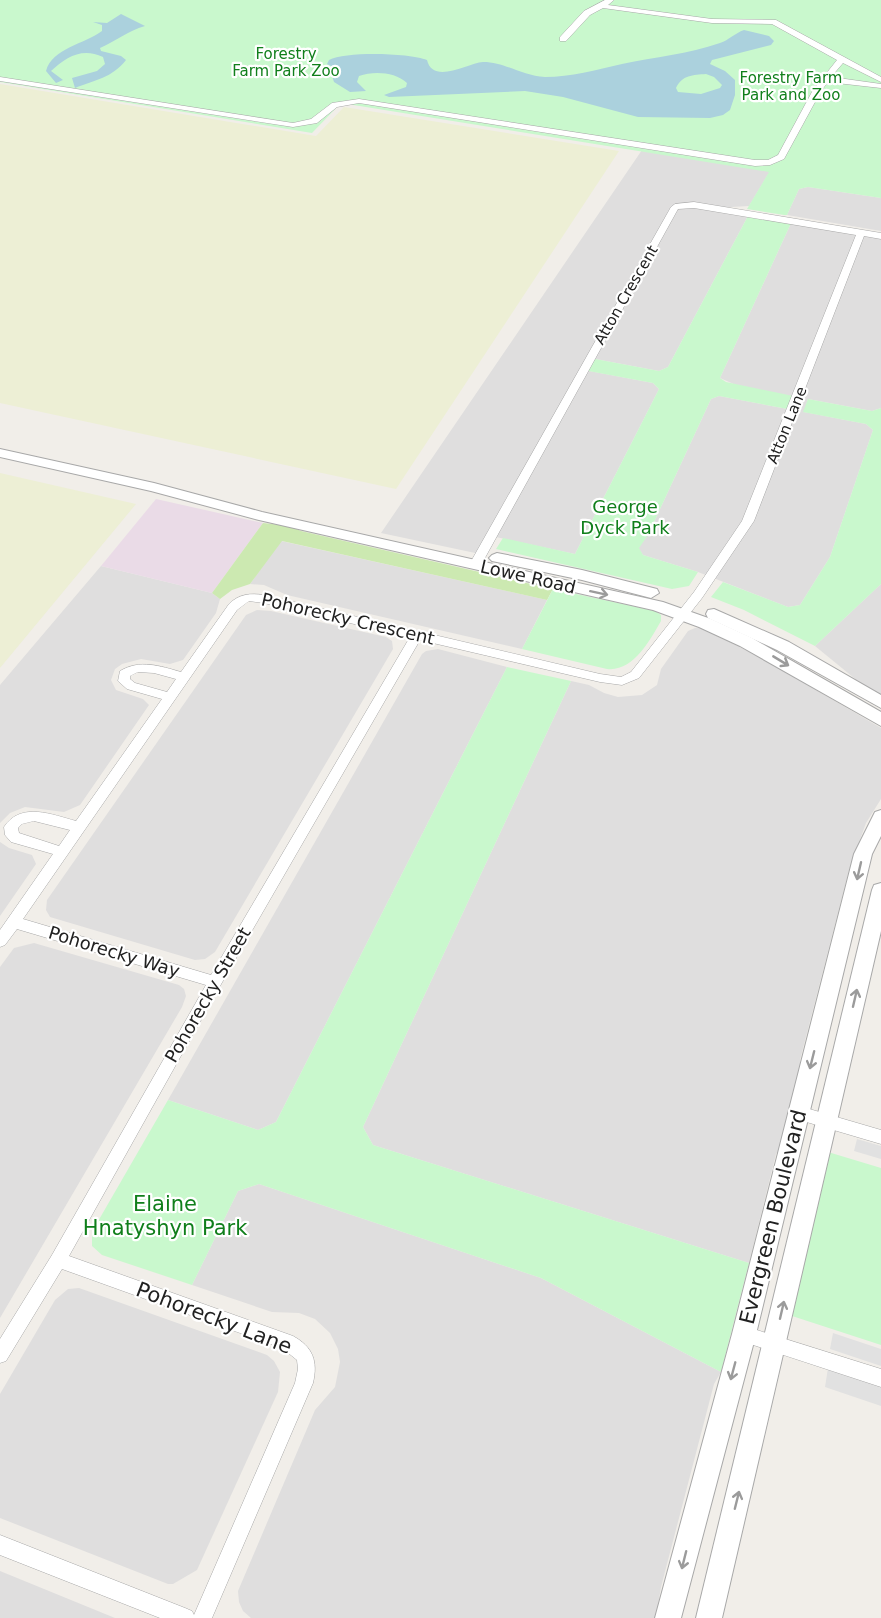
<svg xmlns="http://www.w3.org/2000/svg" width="881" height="1618" font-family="'DejaVu Sans',sans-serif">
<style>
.residential{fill:#dfdede}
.industrial{fill:#eadbe7}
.farmland{fill:#edefd5}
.grass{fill:#cce9b1}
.park{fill:#c9f8cd}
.parking{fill:#e1e1e1}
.water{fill:#abd1dd;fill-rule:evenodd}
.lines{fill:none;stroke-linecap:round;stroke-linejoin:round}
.minor-casing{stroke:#a8a8a8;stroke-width:1}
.tertiary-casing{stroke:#a8a8a8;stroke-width:2}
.minor{fill:#fff;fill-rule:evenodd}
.tertiary{fill:#fff;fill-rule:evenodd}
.oneway{stroke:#9b9b9b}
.labels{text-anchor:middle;stroke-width:4.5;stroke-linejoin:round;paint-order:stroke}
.far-park-label{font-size:15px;fill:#107f1b;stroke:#fff}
.far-street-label{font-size:15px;fill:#212121;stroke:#fff}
.park-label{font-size:18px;fill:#107f1b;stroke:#fff}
.street-label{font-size:18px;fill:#212121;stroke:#fff}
.near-park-label{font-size:21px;fill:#107f1b;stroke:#fff}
.near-street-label{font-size:21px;fill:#212121;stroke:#fff}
</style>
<rect width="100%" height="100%" fill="#f1eee9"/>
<!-- residential -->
<g class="residential">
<polygon points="642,150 770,171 749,206 713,208 749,214 668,367 659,371 590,358 584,370 653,383 659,389 575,554 491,536 480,554 381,533"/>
<polygon points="808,187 881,198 881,231 787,215 799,189"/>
<polygon points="792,221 881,236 881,408 872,411 808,399 804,412 866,424 873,430 830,557 800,605 788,607 698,572 643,555 638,548 648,535 711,399 719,396 793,410 720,378"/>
<polygon points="281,541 547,600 522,649 287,595 264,585 250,584"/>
<polygon points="101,566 212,593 220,599 216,613 183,660 170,664 141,659 122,664 115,669 111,680 116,690 143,699 149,705 80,805 64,812 25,807 10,813 0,823 0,685"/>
<polygon points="881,584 881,700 815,646"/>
<polygon points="257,610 271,611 386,637 392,641 393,649 215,952 205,959 195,960 50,917 46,910 47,900 246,615"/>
<polygon points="695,628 704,628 770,663 881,728 881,799 866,823 849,870 800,1060 801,1069 781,1147 776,1154 749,1263 373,1145 363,1127 571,681 589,685 604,693 618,697 642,695 657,685 661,669 688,631"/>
<polygon points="438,649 507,667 276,1122 258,1130 168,1100 422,654 426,651"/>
<polygon points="0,842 9,848 32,855 36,864 0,916"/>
<polygon points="34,943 179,985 184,989 186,996 182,1007 0,1318 0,967 14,948"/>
<polygon points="259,1184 541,1278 721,1372 714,1384 661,1587 658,1605 660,1618 251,1618 243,1611 239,1602 238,1591 315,1410 335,1387 340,1362 338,1349 330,1333 315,1319 299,1313 272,1312 192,1285 238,1191"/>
<polygon points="79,1288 267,1355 274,1361 280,1372 278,1392 197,1570 173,1584 168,1584 0,1518 0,1394 55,1300 68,1289"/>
<polygon points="0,1571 115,1618 0,1618"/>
</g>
<!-- industrial -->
<polygon class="industrial" points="156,499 263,523 212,593 101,566"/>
<!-- farmland -->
<g class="farmland">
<polygon points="0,84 316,136 344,107 619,151 396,489 0,403"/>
<polygon points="0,473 136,504 0,668"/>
</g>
<!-- grass -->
<polygon class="grass" points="263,523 290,526 301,531 553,589 547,600 282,541 250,584 232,590 220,599 212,593"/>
<!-- park -->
<g class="park">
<polygon points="0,0 881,0 881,198 808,187 799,189 787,215 784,215 747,209 769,172 341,103 312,133 0,82"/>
<polygon points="749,214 792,221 720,378 726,382 798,397 793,410 719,396 711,399 648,535 639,548 643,555 698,572 689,586 672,589 496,549 503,538 575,554 659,389 653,383 583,370 590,358 659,371 668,367"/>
<polygon points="808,399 872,411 881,408 881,584 815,646 744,610 711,597 723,582 788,607 800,605 830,557 873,430 866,424 803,412"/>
<path d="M553,589L655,611L661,615V621C650,640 633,672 607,669L522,649Z"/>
<polygon points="507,667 571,681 363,1127 373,1145 749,1263 721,1372 541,1278 259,1184 238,1191 192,1285 102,1255 92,1246 92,1235 97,1223 168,1100 258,1130 276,1122"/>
<polygon points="828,1152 881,1168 881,1345 789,1315"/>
</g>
<!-- parking -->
<g class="parking">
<polygon points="857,1139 881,1146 881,1159 854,1151"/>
<polygon points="833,1333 881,1349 881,1366 830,1349"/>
<polygon points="828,1368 881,1386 881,1406 825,1387"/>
</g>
<!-- water -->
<g class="water">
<path d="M121,14L145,26C128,31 116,41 100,48L101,51L121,56L126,60C112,78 95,80 75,88L72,78L97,71L105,64L103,57C82,47 66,57 51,71L63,80L56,83L46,71C52,48 85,44 102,31V25L93,22L107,23Z"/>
<path d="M744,30L769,36L774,41L771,45L712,60L710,64L725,71L735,80V95L730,110L723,115L710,118L638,117L563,97L525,91L389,97L384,95L406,87L407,83C395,72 374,71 359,76L357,82L366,91L350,92L334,82L331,73L335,68L327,64L329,60C346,51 409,53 427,60C433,85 468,63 483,62C505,62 522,76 545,77C571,77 596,70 622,64C655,57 688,54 720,43C729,40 735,33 744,30ZM706,74L714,77L722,85L720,88L701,94L678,92L676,88C682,75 693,75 706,74Z"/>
</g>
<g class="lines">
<!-- minor casing -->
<g class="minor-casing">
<g id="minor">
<polygon points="605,0 614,0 608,5 712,19 776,20 881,77 881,82 843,63 831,77 881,84 881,88 828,82 821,91 784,159 770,165 755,166 359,103 337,107 317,123 293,127 0,81 0,77 293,123 311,119 332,103 359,99 755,160 768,160 778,155 813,90 837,60 772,24 712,23 603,8 590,15 566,41 560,41 560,37 584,11"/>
<path d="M694,202L881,233V239L864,236L754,521L702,598L639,678L622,685L600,682L420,640L220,986L69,1256L293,1336C313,1347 318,1361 313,1383L212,1618H160L0,1555V1535L185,1608L192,1611L194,1615L295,1383L298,1369L297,1360L282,1348L62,1269L6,1361L0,1363V1339L52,1255L206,985L17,929L5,945L0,947V930L53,854L11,842L5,835L4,827C21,801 53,815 76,821L162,699L127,689L118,681L120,671C140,659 160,666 181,672L229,604C239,594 250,593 264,595L600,674L621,677L631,672L694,592L742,521L856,235L694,208L678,209L481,565L475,569L469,565L671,207L675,204ZM249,601L264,603L410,637L211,975L23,919L237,610ZM138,672L154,673L176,679L167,692L135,683L130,679V676ZM34,821L70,830L59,846L19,833L18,828L22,824Z"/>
<polygon points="799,1106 881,1130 881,1144 793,1118 791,1113 793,1108"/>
<polygon points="744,1326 881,1369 881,1387 738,1340 735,1334 738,1328"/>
</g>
</g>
<!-- tertiary casing -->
<g class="tertiary-casing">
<g id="tertiary">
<polygon points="0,449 154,483 262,512 663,602 711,619 752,638 881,712 881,726 740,646 699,627 653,610 259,520 151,491 0,457"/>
<polygon points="497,553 582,570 657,589 659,593 651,598 582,580 492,561 489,558 492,555"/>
<polygon points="714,609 789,642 881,695 881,708 777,650 708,618 706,614 708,610"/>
<polygon points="881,810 881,836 872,854 756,1334 681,1618 655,1618 732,1334 854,854 875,812"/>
<polygon points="881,883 881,931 722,1618 696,1618 872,890 874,885"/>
</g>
</g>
<!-- minor -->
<use href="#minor" class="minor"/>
<!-- tertiary -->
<use href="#tertiary" class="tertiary"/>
</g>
<!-- one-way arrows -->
<defs><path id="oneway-shaft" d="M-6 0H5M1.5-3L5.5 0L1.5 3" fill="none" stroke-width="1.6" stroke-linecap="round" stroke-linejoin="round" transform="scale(1.5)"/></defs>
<g class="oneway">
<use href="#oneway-shaft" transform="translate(599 593) rotate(12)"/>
<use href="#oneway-shaft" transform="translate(781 661) rotate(31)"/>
<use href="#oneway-shaft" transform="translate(859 871) rotate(103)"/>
<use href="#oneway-shaft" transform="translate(855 998) rotate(-77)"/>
<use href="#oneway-shaft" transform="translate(812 1060) rotate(104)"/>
<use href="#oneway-shaft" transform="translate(782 1310) rotate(-77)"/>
<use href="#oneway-shaft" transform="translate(733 1371) rotate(105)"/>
<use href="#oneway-shaft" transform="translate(737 1500) rotate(-76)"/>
<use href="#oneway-shaft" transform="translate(684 1560) rotate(104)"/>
</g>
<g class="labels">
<!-- far-park labels -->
<g class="far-park-label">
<text x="286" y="59">Forestry<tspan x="286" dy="17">Farm Park Zoo</tspan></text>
<text x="791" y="83">Forestry Farm<tspan x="791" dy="17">Park and Zoo</tspan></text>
</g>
<!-- far-street labels -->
<g class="far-street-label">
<text transform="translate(626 295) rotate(-60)" y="5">Atton Crescent</text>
<text transform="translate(787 425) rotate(-68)" y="5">Atton Lane</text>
</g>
<!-- park labels -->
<g class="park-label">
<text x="625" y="513">George<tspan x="625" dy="21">Dyck Park</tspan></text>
</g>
<!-- street labels -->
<g class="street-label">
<text transform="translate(528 577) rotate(13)" y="6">Lowe Road</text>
<text transform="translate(348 619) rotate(13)" y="6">Pohorecky Crescent</text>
<text transform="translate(114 952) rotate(17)" y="6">Pohorecky Way</text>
<text transform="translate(208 995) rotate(-60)" y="6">Pohorecky Street</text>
</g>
<!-- near-park labels -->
<g class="near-park-label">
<text x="165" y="1211">Elaine<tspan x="165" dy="24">Hnatyshyn Park</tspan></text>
</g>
<!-- near-street labels -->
<g class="near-street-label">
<text transform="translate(773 1217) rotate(-76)" y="7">Evergreen Boulevard</text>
<text transform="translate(214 1318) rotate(21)" y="7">Pohorecky Lane</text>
</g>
</g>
</svg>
